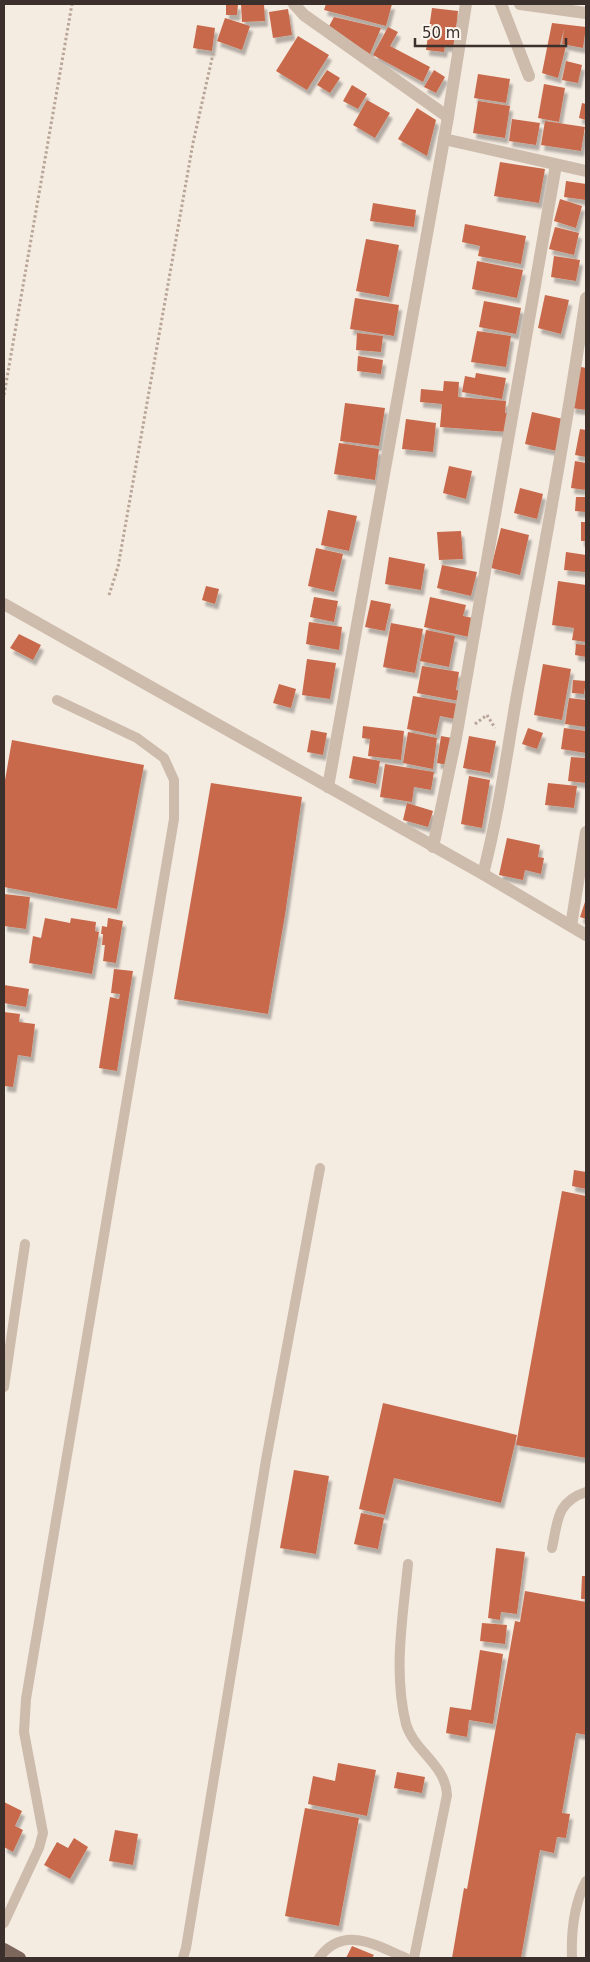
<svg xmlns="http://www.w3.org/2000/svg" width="590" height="1962" font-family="'DejaVu Sans',sans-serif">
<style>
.building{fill:#c8694b;filter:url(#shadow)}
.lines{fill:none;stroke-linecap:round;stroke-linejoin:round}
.path{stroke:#b9a596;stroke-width:3;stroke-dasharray:2.5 2.5;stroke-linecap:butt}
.service{stroke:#cdbbac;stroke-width:10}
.minor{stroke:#cdbbac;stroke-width:12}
.primary{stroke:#7d675c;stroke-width:12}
</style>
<defs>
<filter id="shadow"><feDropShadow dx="3" dy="5.5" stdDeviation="1" flood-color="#0004"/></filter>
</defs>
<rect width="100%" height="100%" fill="#f4ebe1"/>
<!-- building -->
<g class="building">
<polygon points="226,4 238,4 237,15 226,15"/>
<polygon points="241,4 264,4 265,21 242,22"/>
<polygon points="326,4 392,4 386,26 324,10"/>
<polygon points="432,8 458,11 454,47 445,46 444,52 426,50"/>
<polygon points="288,9 292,35 273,38 269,12"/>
<polygon points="334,17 381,28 370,54 328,28"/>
<polygon points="225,18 250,26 242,50 217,41"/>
<polygon points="552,23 586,27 583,48 562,44 564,29 560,45 566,46 558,78 542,73"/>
<polygon points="197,25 215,28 212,51 193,48"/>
<polygon points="388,27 398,32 390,46 430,67 423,82 373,55"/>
<polygon points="298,36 329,55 307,90 276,71"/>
<polygon points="566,61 582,65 578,83 562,80"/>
<polygon points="327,70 340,78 330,93 317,85"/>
<polygon points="434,70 445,77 436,93 424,87"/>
<polygon points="478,74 510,79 506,103 474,98"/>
<polygon points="544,84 565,88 559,122 538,118"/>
<polygon points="352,85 367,94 358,109 343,101"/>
<polygon points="367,100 390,113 375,138 353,125"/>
<polygon points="478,101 510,106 505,138 473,133"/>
<polygon points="582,103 586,104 586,120 579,118"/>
<polygon points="417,108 436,120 427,156 398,139"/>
<polygon points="512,119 540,123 536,145 509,141"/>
<polygon points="545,121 585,127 581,151 541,145"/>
<polygon points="500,162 545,169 539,203 494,196"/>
<polygon points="566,181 586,184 586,200 564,197"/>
<polygon points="560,199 582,206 576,228 554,221"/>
<polygon points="373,203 416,210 414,227 370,221"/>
<polygon points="465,224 526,236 521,264 478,256 480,246 462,242"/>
<polygon points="555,227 579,233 574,255 549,249"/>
<polygon points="366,239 399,245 389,297 356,291"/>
<polygon points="554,256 580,260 576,281 551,277"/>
<polygon points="477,261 523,270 517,298 472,289"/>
<polygon points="545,295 569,300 561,334 538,328"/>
<polygon points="355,298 399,305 394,336 350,329"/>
<polygon points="484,301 521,308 516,334 479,327"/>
<polygon points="477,331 511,336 506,367 471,362"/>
<polygon points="357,333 383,336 381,352 356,350"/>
<polygon points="358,356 383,360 381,374 357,371"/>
<polygon points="577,366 586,368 586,410 572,408"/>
<polygon points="476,373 506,378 502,399 462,392 465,376 475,378"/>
<polygon points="444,381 459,382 458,397 506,401 505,413 510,413 508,432 440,427 442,404 420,402 421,389 443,391"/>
<polygon points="345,403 385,408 379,446 340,441"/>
<polygon points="532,412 563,419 557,451 525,444"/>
<polygon points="406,419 436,423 433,452 402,449"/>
<polygon points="580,429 586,430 586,457 575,455"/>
<polygon points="339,443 379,449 375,480 334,474"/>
<polygon points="575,461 586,463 586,490 571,488"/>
<polygon points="449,466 472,471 466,499 443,493"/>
<polygon points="520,488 543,494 537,519 514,513"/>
<polygon points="576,497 586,497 586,512 575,511"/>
<polygon points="328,510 357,516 349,551 321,545"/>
<rect x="581" y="522" width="5" height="19"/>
<polygon points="501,528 529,535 520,575 491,568"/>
<polygon points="461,531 463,559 439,560 437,532"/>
<polygon points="316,548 343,554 334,592 308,586"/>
<polygon points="566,552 586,555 585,572 564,570"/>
<polygon points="389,557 425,564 421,590 385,584"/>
<polygon points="442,565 477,572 471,596 437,588"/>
<polygon points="558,581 586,585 586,642 572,640 574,628 552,625"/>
<polygon points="206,586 219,589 215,604 202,600"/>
<polygon points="314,597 338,601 334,622 310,617"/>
<polygon points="430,597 466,605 463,616 473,618 469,637 424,627"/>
<polygon points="371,600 391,604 385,631 365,627"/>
<polygon points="309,622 342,627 339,650 306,644"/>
<polygon points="391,623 423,629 415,673 383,667"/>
<polygon points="426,630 455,636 449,667 420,661"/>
<polygon points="19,634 41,645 33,660 10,648"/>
<polygon points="576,644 586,645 586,657 575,655"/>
<polygon points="307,659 336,663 330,699 302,695"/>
<polygon points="543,664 571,669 562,720 534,715"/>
<polygon points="422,666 459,672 456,690 460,691 459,701 417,693"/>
<polygon points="573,680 586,681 584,694 572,693"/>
<polygon points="279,684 296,689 291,708 273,703"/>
<polygon points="413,696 458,704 455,719 440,716 436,735 407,729"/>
<polygon points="569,698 586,700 586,727 565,724"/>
<polygon points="363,726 404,731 401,760 368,756 370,739 362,738"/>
<polygon points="528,728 543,733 537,749 522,744"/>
<polygon points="564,728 586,731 586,753 561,749"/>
<polygon points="311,730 327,733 323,755 307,752"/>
<polygon points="408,732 437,738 433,769 403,763"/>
<polygon points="441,736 452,738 448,765 437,763"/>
<polygon points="469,736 496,741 490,773 463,768"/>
<polygon points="12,740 144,765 117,909 4,887 4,786"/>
<polygon points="353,756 380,761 376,784 349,778"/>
<polygon points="571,757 586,758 586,783 568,781"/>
<polygon points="385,764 434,772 431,790 414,787 412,802 380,797"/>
<polygon points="469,776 490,780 482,828 461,824"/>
<polygon points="211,783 302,797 285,915 268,1014 174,999"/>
<polygon points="548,783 577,786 574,808 545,805"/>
<polygon points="407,803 433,811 428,827 403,820"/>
<polygon points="507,838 540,845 538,857 544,858 541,874 525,870 523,880 499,875"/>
<polygon points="4,894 30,897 26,929 4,926"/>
<polygon points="586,899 586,919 580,917"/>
<polygon points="45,918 70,923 71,918 96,922 95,931 99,932 92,974 29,963 33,936 41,938"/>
<polygon points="108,918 123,921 116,963 103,961 105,945 102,945 103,934 101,934 102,926 107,927"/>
<polygon points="114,969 133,971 117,1071 99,1068 110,997 119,999 120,994 111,993"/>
<polygon points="4,985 29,989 26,1007 4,1003"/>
<polygon points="4,1012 20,1014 19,1022 35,1024 31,1057 18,1055 13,1087 4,1086"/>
<polygon points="574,1170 586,1172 586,1189 572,1186"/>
<polygon points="562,1191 586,1196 586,1458 516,1445"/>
<polygon points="383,1403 517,1435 501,1503 394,1478 385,1515 359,1509"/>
<polygon points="294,1470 329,1476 316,1554 280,1548"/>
<polygon points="361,1513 384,1518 378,1549 354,1544"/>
<polygon points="496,1548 525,1552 517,1614 501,1612 500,1620 488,1618"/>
<polygon points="582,1576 586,1576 586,1599 581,1599"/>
<polygon points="525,1591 586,1602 586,1735 576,1733 562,1813 570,1814 566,1838 557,1837 554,1853 540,1850 521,1958 452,1958 464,1888 467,1889 515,1621 520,1622"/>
<polygon points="482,1623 507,1625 505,1644 480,1641"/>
<polygon points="480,1650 503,1654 493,1724 469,1720 467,1737 446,1733 450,1707 471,1710"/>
<polygon points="338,1763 376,1770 367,1816 308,1804 313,1776 335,1781"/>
<polygon points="397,1772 425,1777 422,1793 394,1788"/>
<polygon points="4,1802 22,1811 15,1826 23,1830 13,1852 4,1847"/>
<polygon points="305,1808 359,1818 339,1926 285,1916"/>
<polygon points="115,1830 138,1834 133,1865 109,1861"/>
<polygon points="74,1838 88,1847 70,1879 44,1865 57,1842 68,1848"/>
<polygon points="352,1946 374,1955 372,1958 346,1958"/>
</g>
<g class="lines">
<!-- path -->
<g class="path">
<polyline points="4,395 72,4"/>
<polyline points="109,595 118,567 193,143 213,54"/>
<polyline points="475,724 487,715 495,728"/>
</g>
<!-- service -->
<g class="service">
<polyline points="4,1387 25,1244"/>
<path d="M552,1548C558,1521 556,1502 586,1492"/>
<path d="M408,1564C403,1616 393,1672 406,1724C414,1751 446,1765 447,1795L414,1958"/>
<polyline points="4,1923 39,1848 43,1833 24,1732 26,1699 174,819 174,780 164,758 137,738 57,700"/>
<polyline points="183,1958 186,1948 266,1460 320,1168"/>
<path d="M319,1958C344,1924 377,1946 406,1958"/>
<path d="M572,1958C571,1932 574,1904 586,1881"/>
</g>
<!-- minor -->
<g class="minor">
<polyline points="294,4 304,15 448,117"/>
<polyline points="501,4 529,76"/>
<polyline points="520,4 586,13"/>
<polyline points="444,139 586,171"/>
<polyline points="4,604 483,874 586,935"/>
<polyline points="328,787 448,117 466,4"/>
<polyline points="433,847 456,738 556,165"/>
<path d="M483,874C499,813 507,751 518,689C543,559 566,429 586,298"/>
<polyline points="571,926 586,832"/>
</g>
<!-- primary -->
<polyline class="primary" points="4,1949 20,1958"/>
</g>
<!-- border -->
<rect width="590" height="1962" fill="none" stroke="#3b302b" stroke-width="10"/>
<!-- scale -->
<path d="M415 38v8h151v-8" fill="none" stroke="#3b302b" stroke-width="2.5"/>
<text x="422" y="38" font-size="15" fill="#3b302b" stroke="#fbf5ee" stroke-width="4" paint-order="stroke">50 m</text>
</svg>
